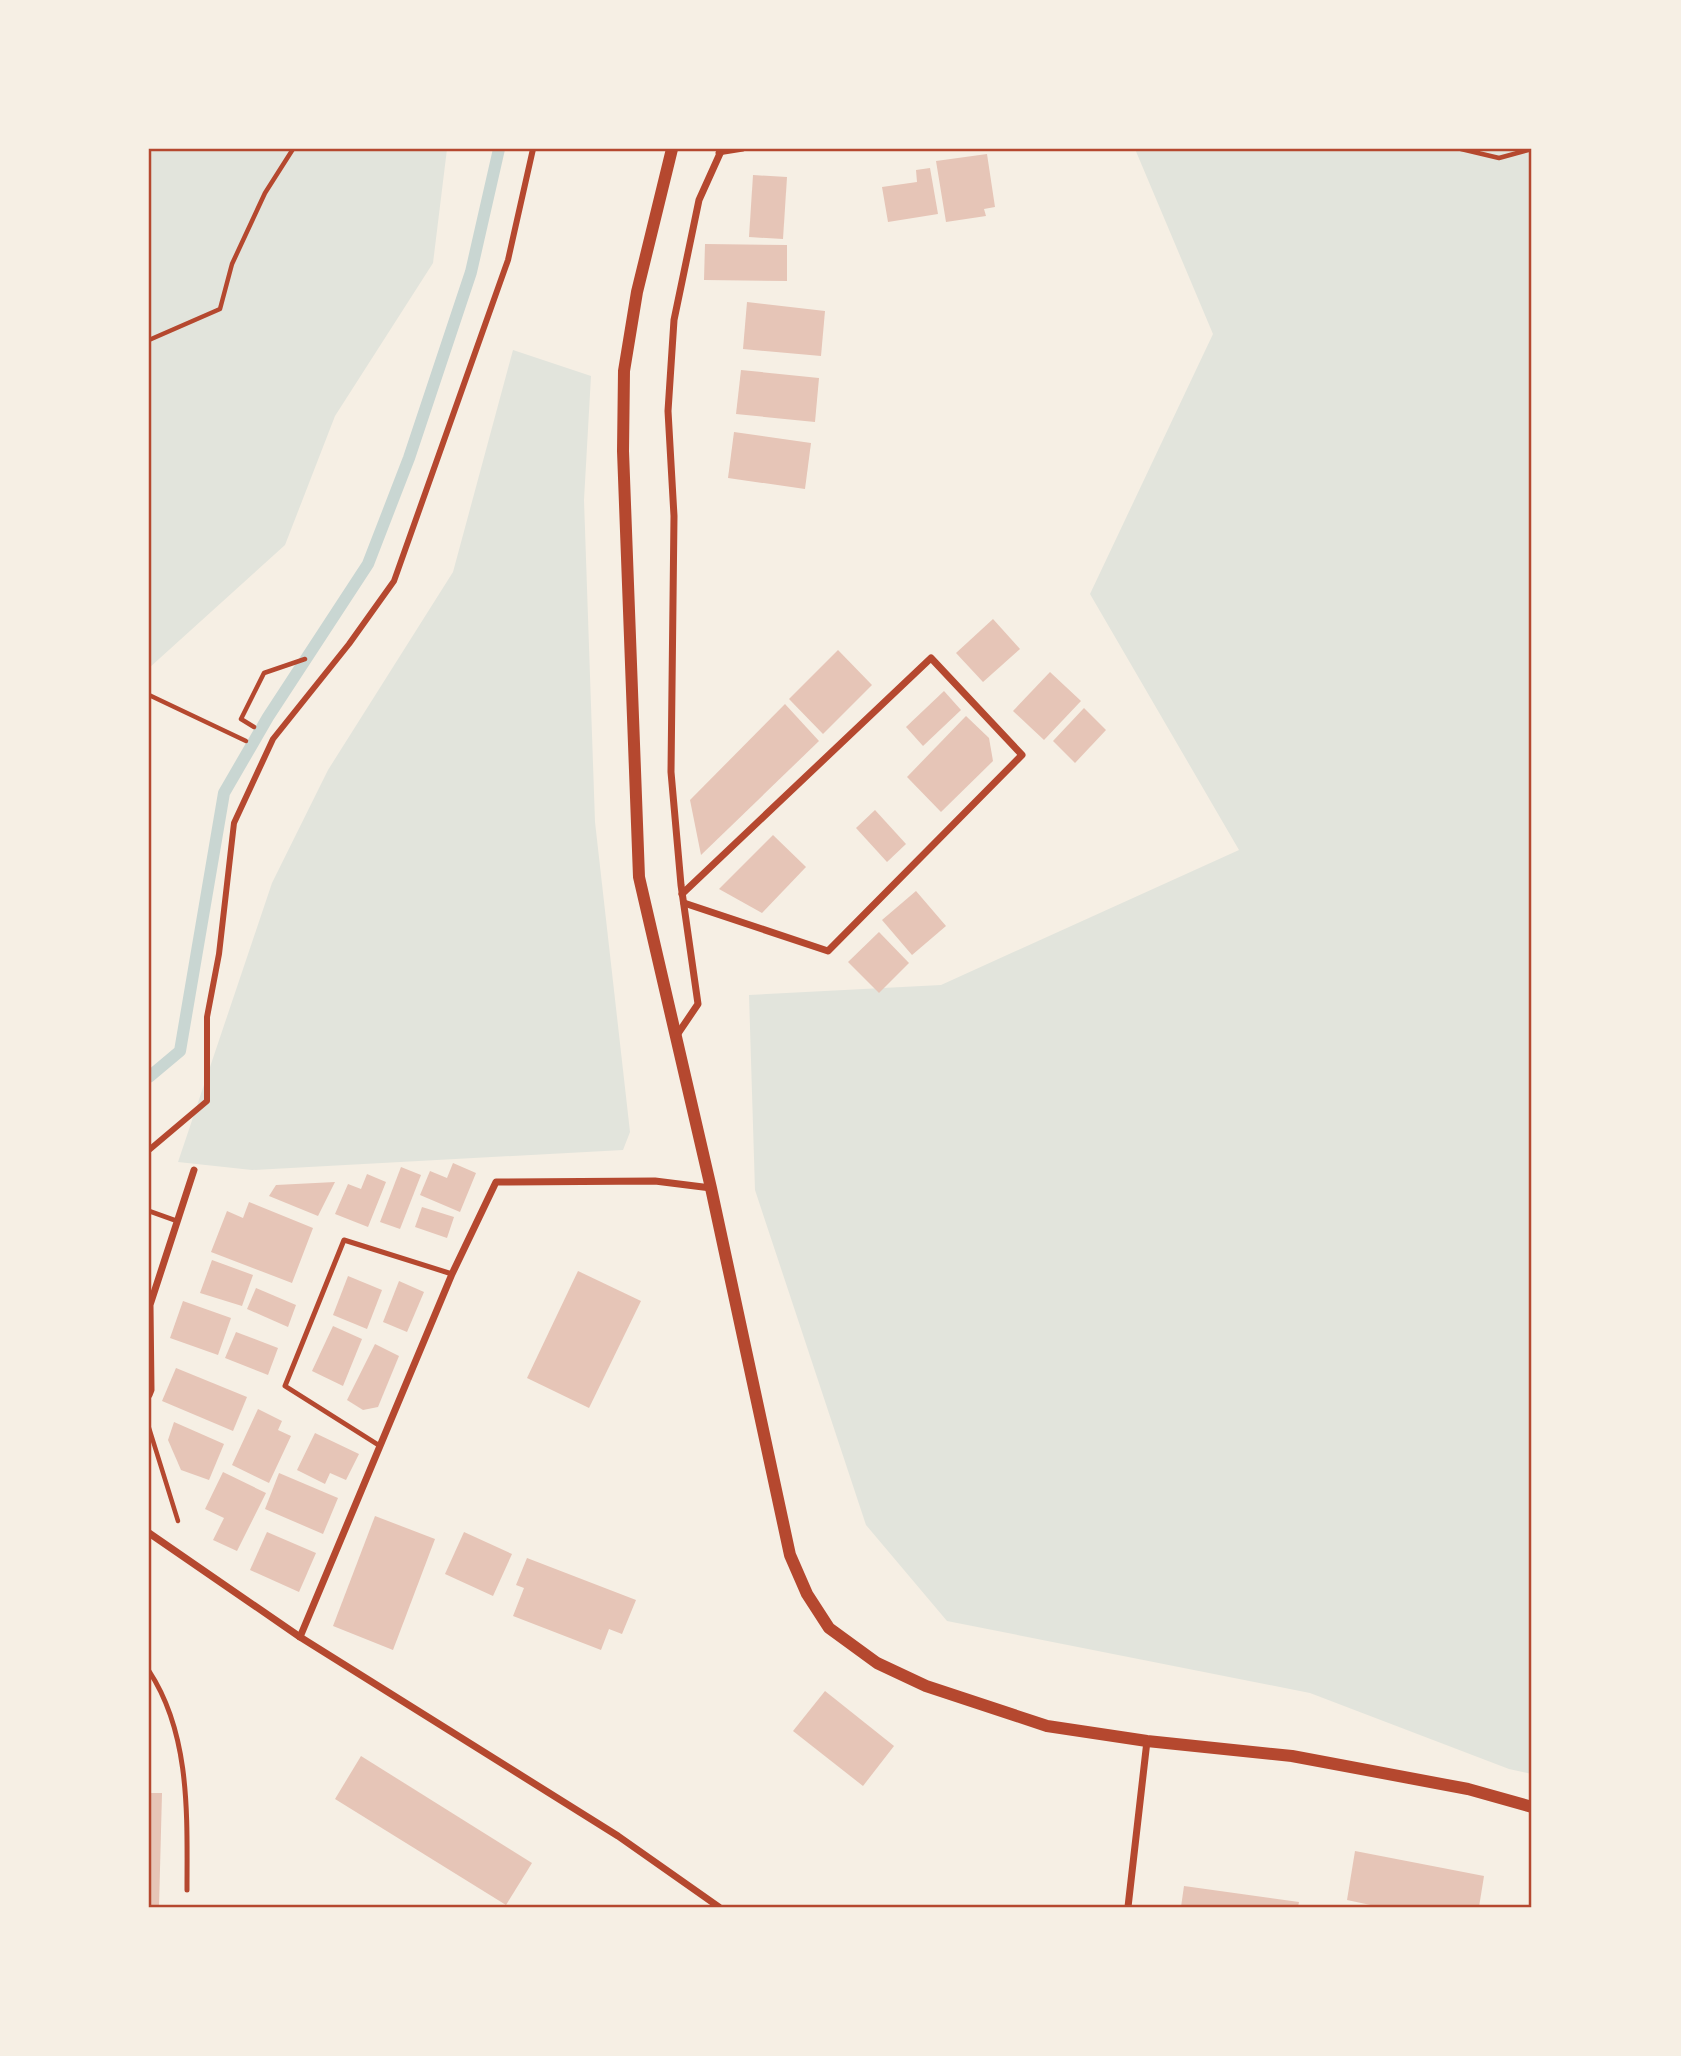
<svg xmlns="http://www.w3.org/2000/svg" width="1681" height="2056" font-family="Jost,sans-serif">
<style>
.green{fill:#e2e4dc}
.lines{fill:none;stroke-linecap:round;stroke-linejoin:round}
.stream{stroke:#c9d6d2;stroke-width:12}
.building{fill:#e6c5b7}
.path{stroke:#b5482f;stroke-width:4.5}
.service{stroke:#b5482f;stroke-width:5}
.pedestrian{stroke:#b5482f;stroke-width:6}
.minor{stroke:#b5482f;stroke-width:7}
.tertiary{stroke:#b5482f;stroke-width:12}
.neatline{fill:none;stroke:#b5482f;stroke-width:2.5}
</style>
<rect width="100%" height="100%" fill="#f6efe4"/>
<!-- green -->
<g class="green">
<polygon points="149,149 447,149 433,263 335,416 285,545 149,668"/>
<polygon points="1135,149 1532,149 1532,1774 1509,1769 1310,1693 947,1621 866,1525 755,1190 749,995 941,985 1239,850 1090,594 1213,334"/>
<polygon points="513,350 591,376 584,500 595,822 630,1132 623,1150 252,1170 178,1162 272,883 328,770 453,572"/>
</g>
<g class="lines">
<!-- stream -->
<polyline class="stream" points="149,1077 180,1051 224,793 268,717 368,564 409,458 471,272 499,149"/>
</g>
<!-- building -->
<g class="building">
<polygon points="987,154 995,207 984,209 986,216 946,222 936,161"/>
<polygon points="930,168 938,214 888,222 882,187 917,182 916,170"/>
<polygon points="753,175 787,177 783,239 749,237"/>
<polygon points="705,244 787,245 787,281 704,280"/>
<polygon points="747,302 825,311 821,356 743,349"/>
<polygon points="741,370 819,378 815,422 736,414"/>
<polygon points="734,432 811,443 805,489 728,478"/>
<polygon points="993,619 1020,649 983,682 956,653"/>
<polygon points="838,650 872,685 823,734 789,699"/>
<polygon points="1050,672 1081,701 1044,740 1013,711"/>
<polygon points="944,691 961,710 923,746 906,727"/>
<polygon points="785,704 819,741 701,855 690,800"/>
<polygon points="1084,708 1106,730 1075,763 1053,741"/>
<polygon points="966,716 989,738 993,761 941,812 907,777"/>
<polygon points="875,810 906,844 887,862 856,828"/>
<polygon points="773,835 806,867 762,913 719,889"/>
<polygon points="916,891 946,926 912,955 882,920"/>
<polygon points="879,932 909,963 879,993 848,962"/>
<polygon points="453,1163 476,1173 460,1212 420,1195 430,1171 447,1178"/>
<polygon points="401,1167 421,1175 400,1229 380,1222"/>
<polygon points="367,1174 386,1182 368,1227 335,1214 348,1184 361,1189"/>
<polygon points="335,1182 318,1216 269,1196 276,1185"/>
<polygon points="249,1202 313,1228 292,1283 211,1252 227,1211 243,1218"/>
<polygon points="422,1207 454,1217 447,1238 415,1227"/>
<polygon points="212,1260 253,1275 242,1306 200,1293"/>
<polygon points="578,1271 641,1301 589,1408 527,1378"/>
<polygon points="348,1276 382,1290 367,1329 333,1315"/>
<polygon points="399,1281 424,1292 407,1332 383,1322"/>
<polygon points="256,1288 296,1305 288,1327 247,1309"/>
<polygon points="183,1301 231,1318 218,1355 170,1338"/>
<polygon points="333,1326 362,1339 343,1386 312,1371"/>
<polygon points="236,1332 278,1348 268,1375 225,1358"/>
<polygon points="375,1344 399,1356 378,1407 363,1410 347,1400"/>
<polygon points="176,1368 247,1397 233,1431 162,1401"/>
<polygon points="258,1409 282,1421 278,1430 291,1436 269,1483 232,1465"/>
<polygon points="174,1422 224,1444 209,1480 181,1470 168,1440"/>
<polygon points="315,1433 359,1454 346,1480 330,1473 325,1484 297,1470"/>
<polygon points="223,1472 266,1493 237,1551 213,1540 224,1518 205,1509"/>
<polygon points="279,1473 338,1498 323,1534 265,1509"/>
<polygon points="375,1516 435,1539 393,1650 333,1626"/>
<polygon points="267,1532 316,1553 299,1592 250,1570"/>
<polygon points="464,1532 512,1554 493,1596 445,1574"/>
<polygon points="527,1558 636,1600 622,1634 609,1629 601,1650 513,1616 524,1588 516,1585"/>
<polygon points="825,1691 894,1746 863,1786 793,1731"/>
<polygon points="361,1756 532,1863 506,1905 335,1799"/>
<polygon points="149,1793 162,1793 159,1907 149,1907"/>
<polygon points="1355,1851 1484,1876 1479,1907 1380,1907 1347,1900"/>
<polygon points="1184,1886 1299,1902 1298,1907 1181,1907"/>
</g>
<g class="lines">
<!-- path -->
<g class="path">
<polyline points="1461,149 1499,158 1532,149"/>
<polyline points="149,340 220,309 232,264 265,193 293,149"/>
<polyline points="149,695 246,741"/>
<polyline points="254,727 241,719 264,673 305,659"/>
<polyline points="149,1428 178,1521"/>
</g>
<!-- service -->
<g class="service">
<polyline points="718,153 743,149"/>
<polyline points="149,1211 177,1221"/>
<polyline points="380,1446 285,1386 344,1240 452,1274"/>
<path d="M149,1671C191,1735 187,1817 187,1890"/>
</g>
<!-- pedestrian -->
<polyline class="pedestrian" points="149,1150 207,1101 207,1017 219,954 234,823 273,739 349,644 394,581 508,260 533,149"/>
<!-- minor -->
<g class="minor">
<polyline points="682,894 931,658 1022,755 828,951 684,903"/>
<polyline points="677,1035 698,1004 681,885 671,772 674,516 668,411 674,320 699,200 722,149"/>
<polyline points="149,1395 151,1390 150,1305 194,1170"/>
<polyline points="149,1533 300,1637 618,1836 719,1907"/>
<polyline points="300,1637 452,1274 496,1182 655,1181 711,1188"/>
<polyline points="1128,1907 1147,1741"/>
</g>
<!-- tertiary -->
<polyline class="tertiary" points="672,149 637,292 624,371 623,451 639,877 711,1188 790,1555 807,1594 829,1628 877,1663 926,1686 1047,1726 1147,1741 1292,1756 1468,1789 1532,1807"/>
</g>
<!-- border -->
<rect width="1681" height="2056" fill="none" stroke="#f6efe4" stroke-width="301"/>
<rect x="150" y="150" width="1380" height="1756" class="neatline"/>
</svg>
